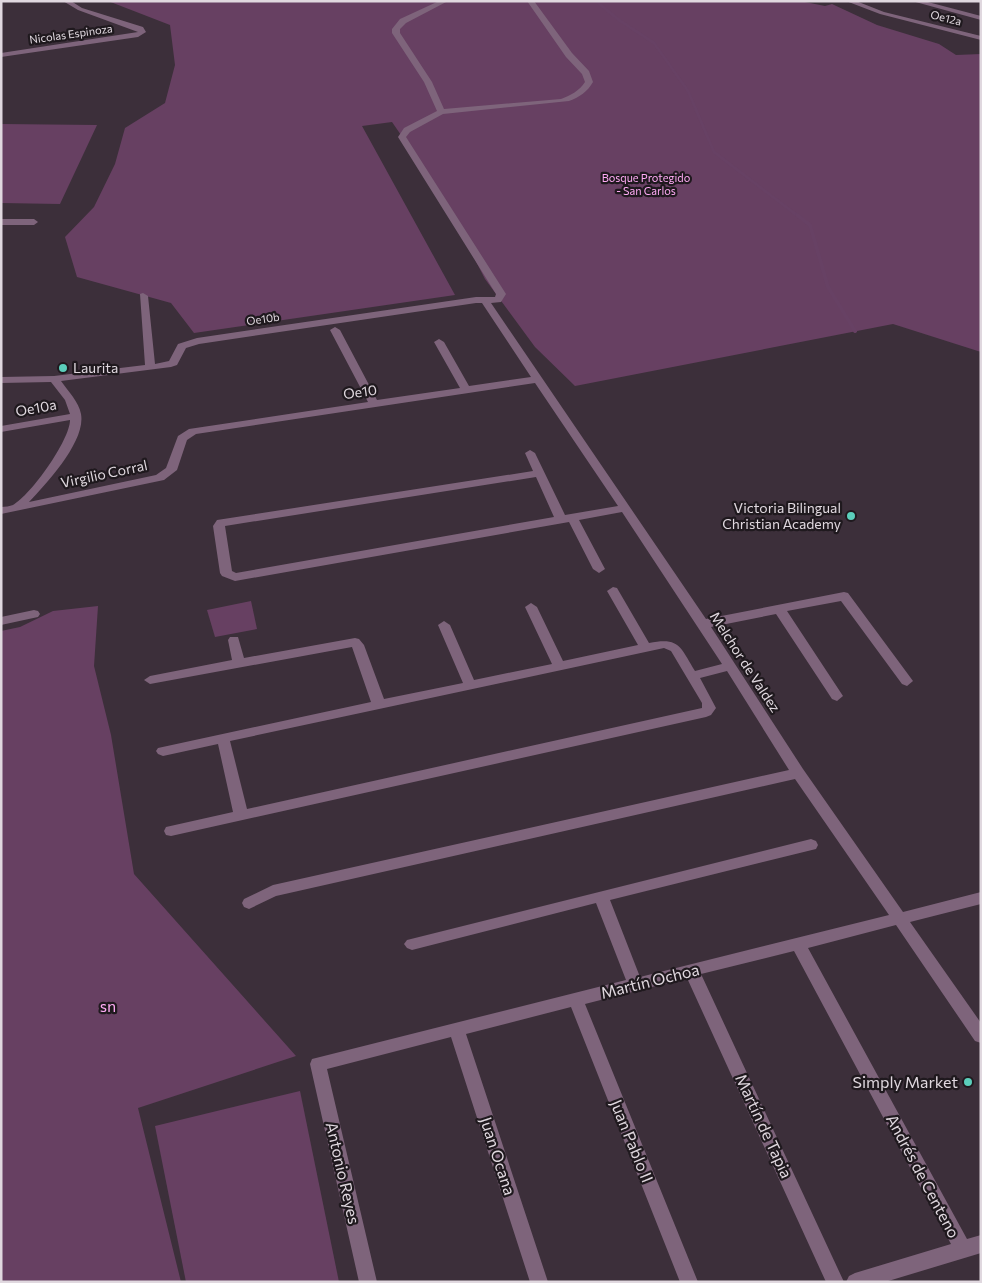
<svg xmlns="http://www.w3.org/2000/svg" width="982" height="1283" font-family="Commissioner,sans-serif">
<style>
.green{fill:#674062}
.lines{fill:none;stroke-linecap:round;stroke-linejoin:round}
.stream-far1{stroke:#674164;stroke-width:3}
.stream{stroke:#674164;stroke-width:4}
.minor{fill:#7e647b;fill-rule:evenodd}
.poi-dot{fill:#5bcebb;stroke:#1f191e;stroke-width:2}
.labels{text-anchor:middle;stroke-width:4.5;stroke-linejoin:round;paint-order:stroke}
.far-street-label{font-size:11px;fill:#e0d8df;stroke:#1f191e}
.far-park-label{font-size:11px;fill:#ffabf5;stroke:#1f191e}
.poi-label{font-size:14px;fill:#e0d8df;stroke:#1f191e;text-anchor:start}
.street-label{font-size:14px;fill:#e0d8df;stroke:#1f191e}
.near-street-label{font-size:16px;fill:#e0d8df;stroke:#1f191e}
.near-park-label{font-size:16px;fill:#ffabf5;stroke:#1f191e}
.near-poi-label{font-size:16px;fill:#e0d8df;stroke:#1f191e;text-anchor:end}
</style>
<rect width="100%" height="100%" fill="#3c2f3a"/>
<!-- green -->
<g class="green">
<polygon points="108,1 800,1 825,6 832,4 877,25 939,44 956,55 981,54 981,352 893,324 575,386 535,347 485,279 441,193 392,122 362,126 455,295 194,333 171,303 77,277 65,237 94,207 115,164 125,128 165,103 175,65 170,25"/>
<polygon points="1,124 97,125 60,204 1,203"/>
<polygon points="251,601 257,629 215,637 207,610"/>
<polygon points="98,606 94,666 111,735 134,874 296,1056 138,1108 181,1282 1,1282 1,631 20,627 53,611"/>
<polygon points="300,1091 339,1282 186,1282 155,1126"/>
</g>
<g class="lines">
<!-- stream-far1 -->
<polyline class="stream-far1" points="596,1 619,20 654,43 688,91 714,152 798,216"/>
<!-- stream -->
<polyline class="stream" points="797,215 810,225 828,287 855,331"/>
<!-- minor -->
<g class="minor">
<polygon points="63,1 71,1 82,8 143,27 146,32 138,37 1,57 1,53 138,32 78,10"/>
<path d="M439,1H448L406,23L400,29V33L432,82L444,109L561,99C571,95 579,91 585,82L582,74L566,57L527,1H534L572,53L589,71L593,82C587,92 580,97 569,101L443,114L410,132L406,137L506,294L501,302L491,303L706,619L844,592L848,593L913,681L907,686L902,684L841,601L787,611L843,696L837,701L832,699L776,614L711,627L803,769L903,912L981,892V904L910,922L981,1023V1043L975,1041L896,925L808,948L967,1239L981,1235V1253L885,1282H846L849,1276L855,1273L951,1244L794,951L701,974L844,1282H826L687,978L585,1004L698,1282H680L571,1007L466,1034L548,1282H530L451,1037L327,1069L377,1282H359L310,1064L312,1059L626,980L596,903L412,950L407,948L404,944L407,940L811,839L816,841L818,845L816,849L610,900L640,977L889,915L795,779L276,896L249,909L244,907L242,903L244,899L273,885L789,770L727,671L700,678L716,708L711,715L706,717L171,836L166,835L164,831L166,827L233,812L218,744L163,756L158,754L156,751L158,748L371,702L352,647L150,684L144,680L150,676L232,660L228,640L230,637H238L244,658L355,638L359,639L364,645L384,699L463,683L438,625L444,621L450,625L474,680L552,664L525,607L531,603L537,607L563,661L638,645L607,591L613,587L617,588L649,643C680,637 680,647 695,671L722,664L622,512L579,520L605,569L599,573L593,569L569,522L235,581L222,576L220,573L213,526L217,520L533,471L525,453L530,450L535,453L565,515L618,506L535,383L196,434L187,440L177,470L164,480L1,514V507C5,507 10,506 13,505C31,495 70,440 70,420L1,432V426L70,414L65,400L51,382L1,383V377L54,376L145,365L140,294L143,293L148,296L155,364L169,361L178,344L197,338L476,297H495L496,294L398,137L404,128L437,111L424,82L392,33V29L400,19ZM476,303H482L531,377L469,386L444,342L439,339L434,342L460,388L377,400L340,330L335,327L330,330L368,402L189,429L178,436L166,468L156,475L29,502C47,483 86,441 81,414C79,402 68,391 61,381L171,367L177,365L186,348L199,344ZM536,477L554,517L236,573L232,571L225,526ZM664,648L671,651L702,703V708L247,809L230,741Z"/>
<polygon points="846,1 856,1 884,12 981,36 981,40 880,14"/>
<polygon points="912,1 924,1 981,16 981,20"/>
<polygon points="1,219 34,219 38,222 34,225 1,225"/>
<polygon points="34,610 38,611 40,614 38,617 1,625 1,617"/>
</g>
</g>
<!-- markers -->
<g class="poi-dot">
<circle cx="63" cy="368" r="5"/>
<circle cx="851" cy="516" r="5"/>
<circle cx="968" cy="1082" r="5"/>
</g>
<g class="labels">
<!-- far-street labels -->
<g class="far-street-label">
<text transform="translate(946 18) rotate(14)" y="4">Oe12a</text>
<text transform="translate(71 34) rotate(-8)" y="4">Nicolas Espinoza</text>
<text transform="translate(263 319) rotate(-8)" y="4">Oe10b</text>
</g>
<!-- far-park labels -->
<g class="far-park-label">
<text x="646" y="182">Bosque Protegido<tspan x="646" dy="13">- San Carlos</tspan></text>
</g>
<!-- poi labels -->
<g class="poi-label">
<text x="73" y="373">Laurita</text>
<text x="841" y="513" text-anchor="end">Victoria Bilingual<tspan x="841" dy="16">Christian Academy</tspan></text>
</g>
<!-- street labels -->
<g class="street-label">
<text transform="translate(360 392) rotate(-8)" y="5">Oe10</text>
<text transform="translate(36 408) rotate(-10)" y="5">Oe10a</text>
<text transform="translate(104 474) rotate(-12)" y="5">Virgilio Corral</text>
<text transform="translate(745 662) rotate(57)" y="5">Melchor de Valdez</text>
</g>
<!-- near-street labels -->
<g class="near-street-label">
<text transform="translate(650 981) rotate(-14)" y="6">Martín Ochoa</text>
<text transform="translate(764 1126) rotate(65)" y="6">Martín de Tapia</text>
<text transform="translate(632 1141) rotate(68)" y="6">Juan Pablo II</text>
<text transform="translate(498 1156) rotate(72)" y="6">Juan Ocana</text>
<text transform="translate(343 1173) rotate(77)" y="6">Antonio Reyes</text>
<text transform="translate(923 1176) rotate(62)" y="6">Andrés de Centeno</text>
</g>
<!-- near-park labels -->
<g class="near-park-label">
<text x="108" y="1012">sn</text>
</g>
<!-- near-poi labels -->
<g class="near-poi-label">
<text x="958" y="1088">Simply Market</text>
</g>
</g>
<!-- border -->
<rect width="982" height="1283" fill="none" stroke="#e0d8df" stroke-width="5"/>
</svg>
